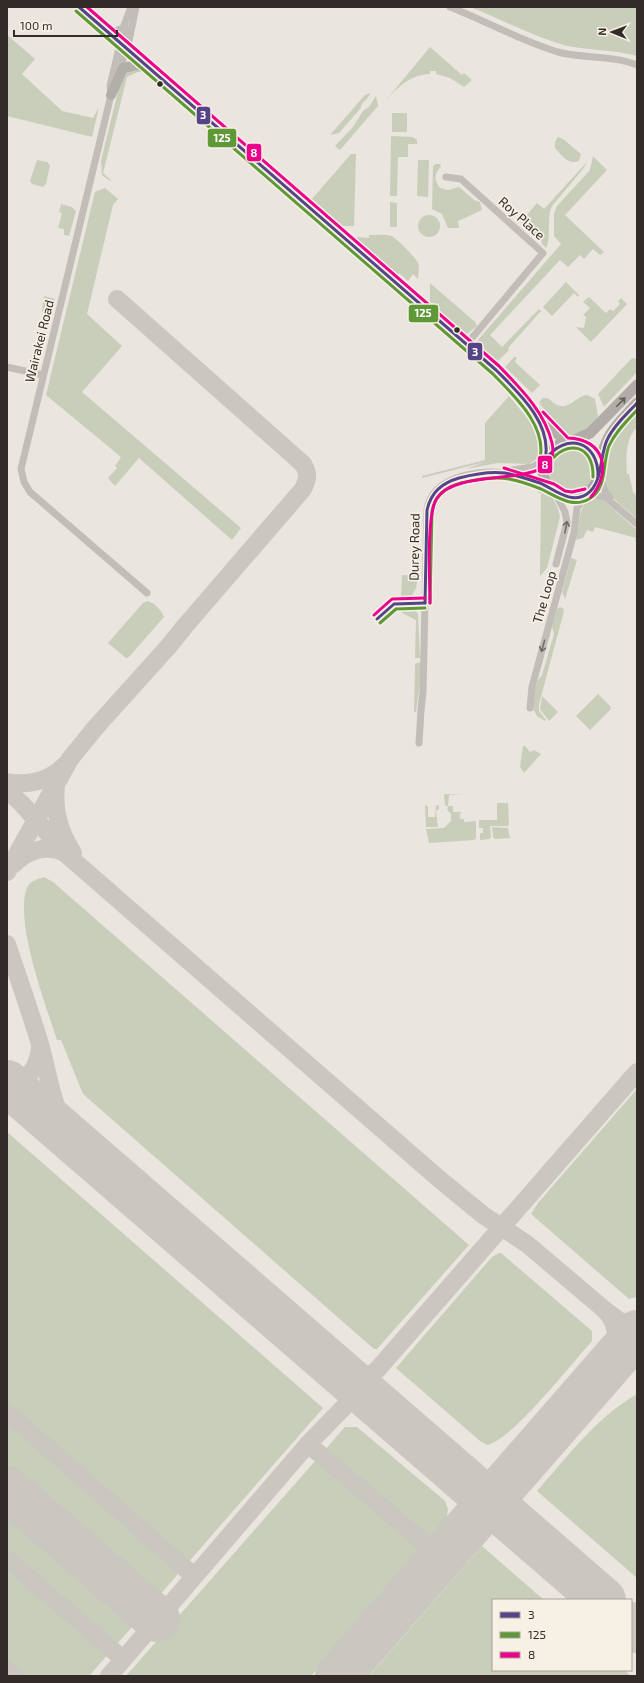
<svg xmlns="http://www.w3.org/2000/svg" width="644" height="1683" font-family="'Exo 2',sans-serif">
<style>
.green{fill:#c9ceba}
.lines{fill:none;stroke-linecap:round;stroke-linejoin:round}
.taxiway{stroke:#cac6c0;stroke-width:18}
.runway{stroke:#cac6c0;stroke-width:46}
.street{stroke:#c2bdb8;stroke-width:7}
.secondary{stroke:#b3aea8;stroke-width:10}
.primary{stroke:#b1aca7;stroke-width:11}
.bus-1-casing{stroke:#f6f0e5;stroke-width:6}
.bus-2-casing{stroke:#f6f0e5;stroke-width:6}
.bus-3-casing{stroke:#f6f0e5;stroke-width:6}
.bus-1{stroke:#554588;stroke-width:3}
.bus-2{stroke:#5f9937;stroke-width:3}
.bus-3{stroke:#ec008c;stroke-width:3}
.oneway{stroke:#655f5a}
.oneway2{stroke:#736d68}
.bus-dot{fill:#322b27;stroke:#f6f0e5;stroke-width:1.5}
.labels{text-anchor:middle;stroke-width:3.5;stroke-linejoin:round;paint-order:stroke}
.street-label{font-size:13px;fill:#322b27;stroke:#f6f0e5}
.line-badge{stroke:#f6f0e5;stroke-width:1.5}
.badge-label{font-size:11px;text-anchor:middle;font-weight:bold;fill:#fff}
</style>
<rect width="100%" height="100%" fill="#eae5de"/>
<!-- green -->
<g class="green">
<path d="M470,7H637V56C613,49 588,51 564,45C532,36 501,19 470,7Z"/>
<polygon points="7,35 35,59 22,74 62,111 93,118 99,107 92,137 7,116"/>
<path d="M430,47L462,75L464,73L472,80L464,87L450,78L436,74V71H430V74C408,75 396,89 383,104Z"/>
<polygon points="128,69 140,71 127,77 103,173 111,180 110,181 102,175 101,161 122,75"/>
<polygon points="371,93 366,100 363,102 360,109 339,133 330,135 365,95"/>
<polygon points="376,96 378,106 340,150 335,146 353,127 363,111 369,107"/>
<rect x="392" y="113" width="15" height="19"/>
<polygon points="391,136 413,137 417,140 417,144 408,144 408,157 398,157 397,196 390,196"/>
<path d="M558,137L563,139L581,154L579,161C568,165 562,156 555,148V142Z"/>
<polygon points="351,154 356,154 354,226 343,226 312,199"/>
<polygon points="593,156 607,170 565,215 604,252 600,255 593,249 584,259 580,255 568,267 560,260 490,335 502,347 539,309 541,311 508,348 509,350 498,361 478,344 478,340 561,244 554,236 554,214 557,206 590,170"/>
<polygon points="37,160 47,162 50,165 46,184 43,187 32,184 30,181"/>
<polygon points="418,160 429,160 428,197 417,196"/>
<path d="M587,162L583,169L552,206C546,218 552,238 546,248L542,244L541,240L521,222L537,203L544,209Z"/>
<path d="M436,164H440L441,167C434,173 434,181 440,188L448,190L459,187L474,200L480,202L482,210L458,221L459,228H448L442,214L432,209L433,166Z"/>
<polygon points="105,188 118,199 113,205 87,314 122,346 82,392 241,528 232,540 139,458 115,486 108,478 117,468 115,466 121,457 46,395 95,192"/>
<polygon points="390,202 397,203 397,227 390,227"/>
<polygon points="61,204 72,207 76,211 69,236 64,235 64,229 58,228 62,213 59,212"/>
<circle cx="429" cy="226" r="11"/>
<path d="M369,235C376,235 386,234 392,236C396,238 416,258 418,263C420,268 418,274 418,279L413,274L408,281L399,273L397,275L357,239L358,237L369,238Z"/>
<polygon points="566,282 579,295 578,297 574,293 552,316 543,307"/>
<polygon points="430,283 475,322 477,326 467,334 430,302"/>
<polygon points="44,296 55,299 52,315 42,311"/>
<polygon points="589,297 606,313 610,309 613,311 620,304 618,302 621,298 627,304 591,342 576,327 584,328 586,317 583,315 590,308 583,302"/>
<polygon points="514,357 517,357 515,362 540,385 532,393 505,367"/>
<polygon points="632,358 637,359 637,372 604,407 598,394"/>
<path d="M587,395L595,399L598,416C593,427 579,437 566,436L553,423L539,402L543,398H547C550,399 552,402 555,404C569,412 575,396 587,395Z"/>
<polygon points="509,396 543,437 544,452 541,456 529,464 498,463 466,469 485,462 422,478 422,476 485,460 485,423"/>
<path d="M637,410V427C625,440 626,457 627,474H629L633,492L637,496V519C629,511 616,503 610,493C605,486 605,477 606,469C609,439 617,432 637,410Z"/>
<circle cx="572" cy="470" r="23"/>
<path d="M539,488C551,492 558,504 560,517L547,568L540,576L541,493H538Z"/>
<path d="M592,497L602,499L637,530V541H635L636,538L595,527L593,532L587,530L583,538L576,540C580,526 577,505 592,497Z"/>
<polygon points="571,558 577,560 565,599 562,592"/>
<polygon points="402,575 418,576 416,588 411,597 401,597"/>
<path d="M147,601C155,603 161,610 164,617L129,657L126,658L108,643L143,603Z"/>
<polygon points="560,607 564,609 563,615 539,704 539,711 546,720 545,721 537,716 533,709 534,692 537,682 542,675 554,634 552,627 557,609"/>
<polygon points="402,608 414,609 418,614 420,658 415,658 416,620 402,613"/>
<polygon points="420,662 420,684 416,712 414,712 415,664"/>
<polygon points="598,694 611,707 610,710 590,730 576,716"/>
<polygon points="542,696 558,712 549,721 540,709"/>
<polygon points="523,746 525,746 530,752 534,750 541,754 524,773 520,767"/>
<polygon points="444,794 464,795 449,795 448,806 453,806 453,812 463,812 460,813 460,819 464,819 464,822 476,821 476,838 474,840 429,843 426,829 444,828 451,821 451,814 447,810 448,807 445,805"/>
<polygon points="497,803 508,803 509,824 508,826 490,826 491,838 489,839 480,840 480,833 483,833 483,828 479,828 479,820 497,820"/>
<polygon points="425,805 428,807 428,817 435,817 436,806 439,805 439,809 436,811 438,827 426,827"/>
<polygon points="492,827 508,828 510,838 495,839 493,837"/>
<path d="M44,877L53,882L469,1245L377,1349H374L83,1094L61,1040H57C46,1006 14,921 27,888C30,881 37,879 44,877Z"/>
<polygon points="637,1089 637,1297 629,1299 531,1214 538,1203"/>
<polygon points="7,1132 323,1408 89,1676 19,1676 7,1666"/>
<path d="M499,1253H501L592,1331V1341C574,1361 510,1442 487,1445L480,1441L396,1368L492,1257Z"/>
<path d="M637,1394V1578L537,1491C567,1457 597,1417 637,1394Z"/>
<polygon points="345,1427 357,1427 445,1501 448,1509 446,1522 311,1676 126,1676"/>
<polygon points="482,1546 544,1600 493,1600 493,1670 624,1670 631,1676 369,1676"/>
</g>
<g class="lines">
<!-- taxiway -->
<g class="taxiway">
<path d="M7,782C28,786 50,781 65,765"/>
<path d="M56,786C53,810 60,833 73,853"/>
<path d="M7,790L22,804L67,855L438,1178L483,1215L527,1244L606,1311C621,1330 619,1349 606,1368"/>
<path d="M14,864C28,850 47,844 65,853"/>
<path d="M7,872L70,759L96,727L168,647L185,626L303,489C308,479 309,474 303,464L117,299"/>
<path d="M7,944C18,977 30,1011 40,1044C49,1076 53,1111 72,1140"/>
<path d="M7,1082C28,1085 38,1066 40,1048"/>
<polyline points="606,1311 621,1322 637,1323"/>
<polyline points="606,1368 622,1358 637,1355"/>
<path d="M340,1371C354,1379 363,1380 377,1370L637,1072"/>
<polyline points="7,1412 194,1576"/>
<polyline points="308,1444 441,1557"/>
<polyline points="7,1559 123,1659"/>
<polyline points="7,1670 14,1676"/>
<polyline points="109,1676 308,1444 346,1405 359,1398 374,1401"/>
</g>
<!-- runway -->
<g class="runway">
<polyline points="7,1083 603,1600"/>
<polyline points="7,1489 157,1619"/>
<polyline points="631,1625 637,1630"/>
<polyline points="338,1676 637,1333"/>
</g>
<!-- street -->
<g class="street">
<polyline points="136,7 129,41 118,52 110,86 111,95 21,469 24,482 30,492 147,593"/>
<path d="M450,7C486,21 521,41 558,52C584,59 612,55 637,65"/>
<polyline points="105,28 115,31 123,28 131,7"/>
<path d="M121,70C125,55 124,41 125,25"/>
<polyline points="446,177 461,179 543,253 466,345"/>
<polyline points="7,367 43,375"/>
<polyline points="504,471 532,467 545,460"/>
<polyline points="599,473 605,491 610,498"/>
<polyline points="555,492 565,512 567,522 556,564"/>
<polyline points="587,494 605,497 637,524"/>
<polyline points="530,708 532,687 574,533 577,508 586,494"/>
<path d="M419,743L421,710L423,692L427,510C432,475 483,468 511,474C525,477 538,484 552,489"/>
</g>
<!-- secondary -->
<g class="secondary">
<polyline points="79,7 496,370 566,443"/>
<polyline points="111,95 123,68 137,65 148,69"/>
<polyline points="537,421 546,437 548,455"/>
</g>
<!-- primary -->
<g class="primary">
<polyline points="571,442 590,433 637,385"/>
<circle cx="571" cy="470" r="28"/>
<path d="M599,466C607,432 614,428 637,403"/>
</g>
<!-- bus-1 casing -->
<g class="bus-1-casing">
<g id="bus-1">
<path d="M79,7L496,370C519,393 553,424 545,460"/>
<path d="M545,460C566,431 599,441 598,477"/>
<path d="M425,603L427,510C431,492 442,483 459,478C474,474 489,471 505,473C516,475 528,479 540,483C554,489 571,505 587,494C604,482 599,454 608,438C615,424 627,414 637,403"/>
<polyline points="377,619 394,604 425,603"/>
</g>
</g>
<!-- bus-2 casing -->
<g class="bus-2-casing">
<g id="bus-2">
<path d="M76,11L493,374C514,396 547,425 540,459"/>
<path d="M549,463C567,438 594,445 593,477"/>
<path d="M430,603L432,511C435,495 446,487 461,483C477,479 493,476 509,479C520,481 531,485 541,489C556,496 572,509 589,499C608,488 602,463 609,446C615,432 627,421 637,410"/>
<polyline points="380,623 396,609 425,608"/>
</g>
</g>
<!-- bus-3 casing -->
<g class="bus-3-casing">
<g id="bus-3">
<path d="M87,7L499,366C520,388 545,412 552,443C564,493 459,464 437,498C426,514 430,582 430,603"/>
<path d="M543,412L568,438C605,439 612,472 591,497"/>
<polyline points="504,468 554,484 565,491 572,492 585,489"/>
<polyline points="374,615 392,599 425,598"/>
</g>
</g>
<!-- bus-1 -->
<use href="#bus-1" class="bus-1"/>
<!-- bus-2 -->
<use href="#bus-2" class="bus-2"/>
<!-- bus-3 -->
<use href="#bus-3" class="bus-3"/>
</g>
<!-- one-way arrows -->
<defs><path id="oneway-shaft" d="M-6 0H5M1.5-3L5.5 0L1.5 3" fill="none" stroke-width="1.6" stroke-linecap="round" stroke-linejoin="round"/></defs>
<use class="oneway" href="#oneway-shaft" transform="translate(621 402) rotate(-46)"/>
<g class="oneway2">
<use href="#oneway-shaft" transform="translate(566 527) rotate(-79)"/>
<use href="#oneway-shaft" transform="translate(543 646) rotate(106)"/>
</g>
<!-- markers -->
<g class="bus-dot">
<circle cx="160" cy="84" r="3.5"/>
<circle cx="457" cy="330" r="3.5"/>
</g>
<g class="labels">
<!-- street labels -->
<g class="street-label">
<text transform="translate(522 218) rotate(42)" y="5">Roy Place</text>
<text transform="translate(39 341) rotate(-76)" y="5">Wairakei Road</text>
<text transform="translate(414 547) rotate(-89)" y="5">Durey Road</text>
<text transform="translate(544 597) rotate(-74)" y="5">The Loop</text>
</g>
</g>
<g class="line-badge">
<rect x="196" y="106" width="15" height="19" rx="4" fill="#554588"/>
<rect x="207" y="128" width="30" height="20" rx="4" fill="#5f9937"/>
<rect x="246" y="143" width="16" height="19" rx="4" fill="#ec008c"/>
<rect x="408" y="304" width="31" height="19" rx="4" fill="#5f9937"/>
<rect x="467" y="342" width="16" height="19" rx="4" fill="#554588"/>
<rect x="537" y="455" width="16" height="19" rx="4" fill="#ec008c"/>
</g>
<g class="badge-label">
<text x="203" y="119">3</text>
<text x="222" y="142">125</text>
<text x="254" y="157">8</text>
<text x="423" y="317">125</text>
<text x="475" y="356">3</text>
<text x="545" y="469">8</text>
</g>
<!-- border -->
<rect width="644" height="1683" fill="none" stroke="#322b27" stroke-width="16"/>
<!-- legend -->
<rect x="492" y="1599" width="140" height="72" fill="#f6f0e5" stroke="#a8a199"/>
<rect x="500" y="1612" width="20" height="6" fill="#554588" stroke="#a8a199"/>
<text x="528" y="1619" font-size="12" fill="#322b27">3</text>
<rect x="500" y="1632" width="20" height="6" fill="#5f9937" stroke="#a8a199"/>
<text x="528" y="1639" font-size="12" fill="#322b27">125</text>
<rect x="500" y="1652" width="20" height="6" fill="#ec008c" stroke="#a8a199"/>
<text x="528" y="1659" font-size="12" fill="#322b27">8</text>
<!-- north arrow -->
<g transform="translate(612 32) rotate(271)" stroke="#f6f0e5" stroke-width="3" paint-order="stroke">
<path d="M0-3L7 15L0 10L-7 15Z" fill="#322b27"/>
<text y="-6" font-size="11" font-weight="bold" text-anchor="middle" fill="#322b27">N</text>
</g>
<!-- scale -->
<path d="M14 30v6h103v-6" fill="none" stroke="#322b27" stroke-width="2"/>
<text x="20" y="30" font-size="12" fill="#322b27" stroke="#f6f0e5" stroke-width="3" paint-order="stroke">100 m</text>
</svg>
